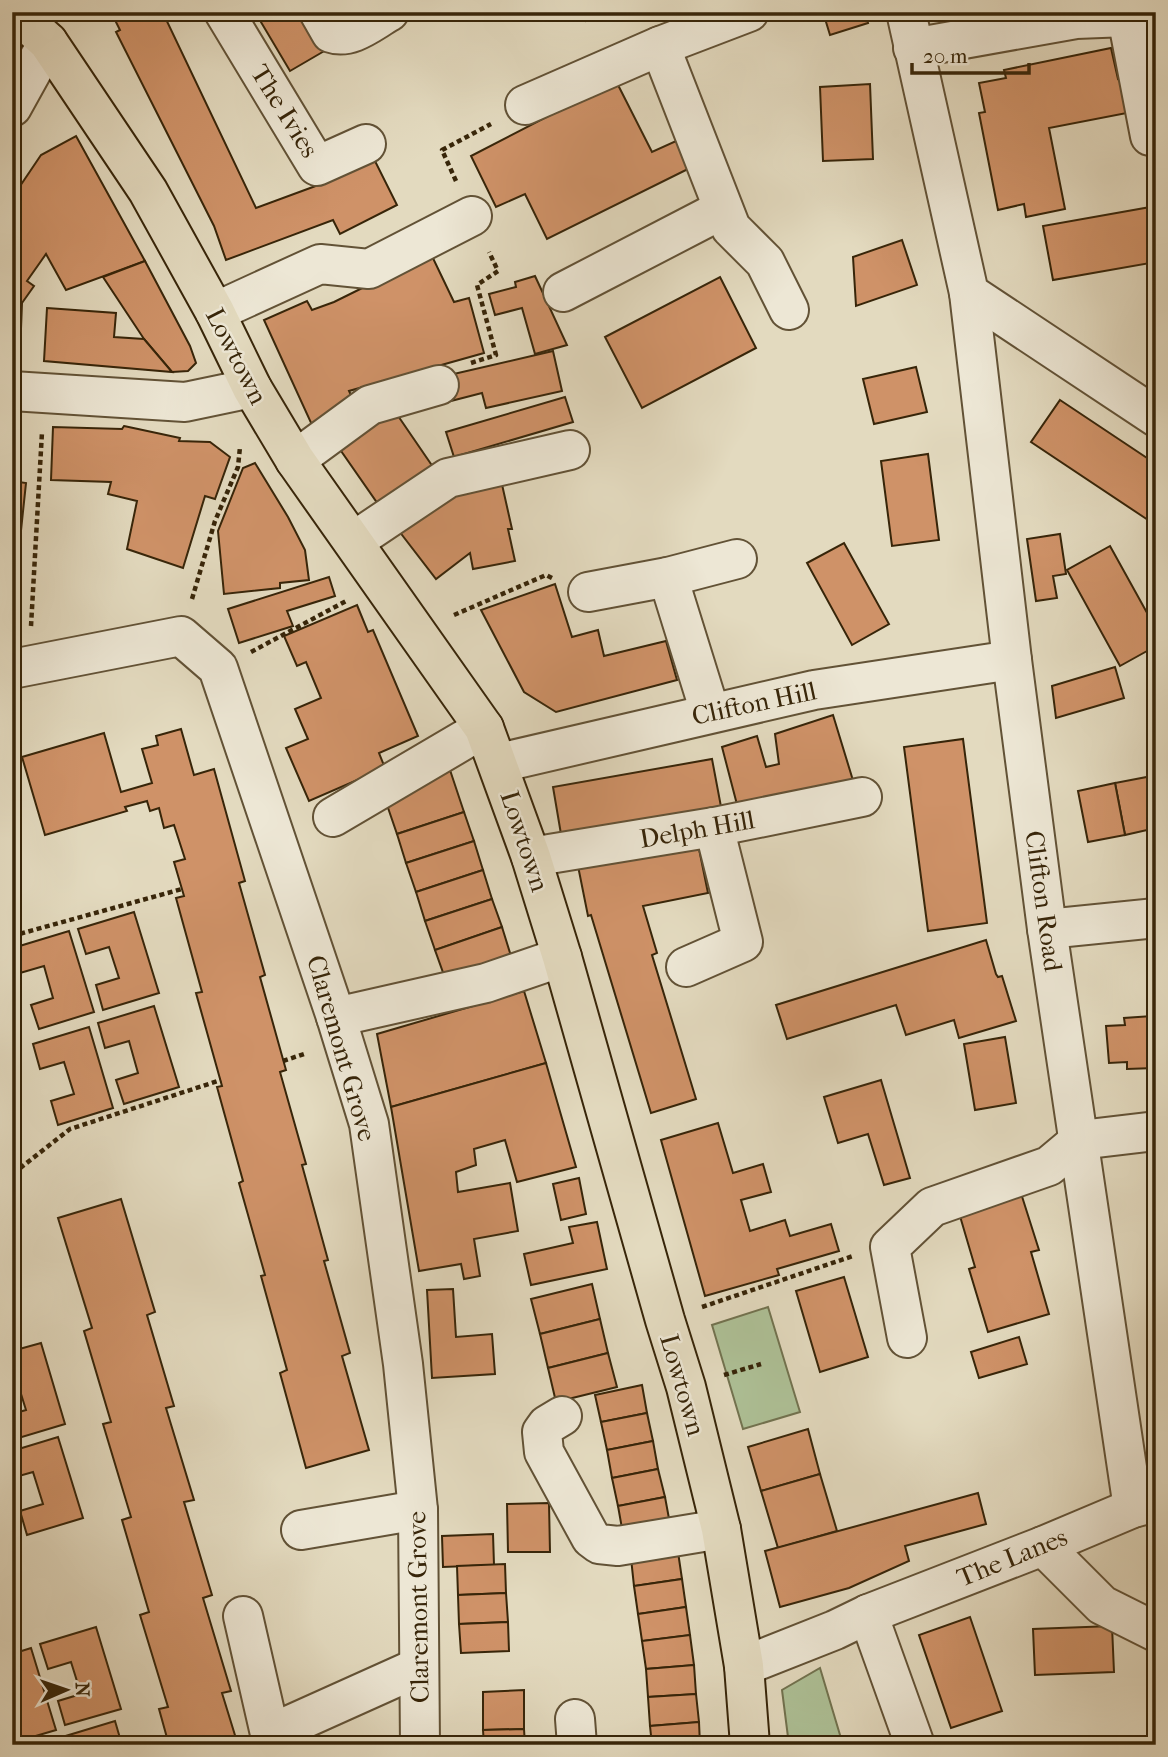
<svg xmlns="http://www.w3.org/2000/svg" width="1168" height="1757" font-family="'IM FELL French Canon',serif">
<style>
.green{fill:#aec197;stroke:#727350;stroke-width:2}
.building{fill:#cf9268;stroke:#372509;stroke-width:2}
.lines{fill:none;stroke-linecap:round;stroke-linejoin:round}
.minor-casing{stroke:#625236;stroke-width:42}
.major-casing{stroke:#372509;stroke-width:42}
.path{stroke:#372509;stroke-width:4.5;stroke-dasharray:5 3.5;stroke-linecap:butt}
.minor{stroke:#ede7d5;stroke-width:38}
.major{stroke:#e3dabf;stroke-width:38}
.labels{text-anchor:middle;stroke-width:5;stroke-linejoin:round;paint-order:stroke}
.street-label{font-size:26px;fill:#372509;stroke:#ede7d5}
</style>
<rect width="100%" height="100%" fill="#e3dabf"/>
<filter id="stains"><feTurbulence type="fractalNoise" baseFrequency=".00286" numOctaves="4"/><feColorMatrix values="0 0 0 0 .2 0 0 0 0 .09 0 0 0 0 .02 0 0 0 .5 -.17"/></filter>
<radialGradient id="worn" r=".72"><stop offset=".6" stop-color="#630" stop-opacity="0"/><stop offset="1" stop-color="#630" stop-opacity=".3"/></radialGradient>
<!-- green -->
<g class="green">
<polygon points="768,1307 800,1412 743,1429 712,1325"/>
<polygon points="820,1668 843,1745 789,1745 782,1690"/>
</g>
<!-- building -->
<g class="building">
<polygon points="111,12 165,12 163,13 256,208 321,184 373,157 397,205 340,234 333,220 226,260 214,226 116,32 120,30"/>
<polygon points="255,12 303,12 326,50 290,71"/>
<polygon points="583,12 608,12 586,21"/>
<polygon points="823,12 865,12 868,23 830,35"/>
<polygon points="1111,48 1118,79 1125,77 1132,112 1049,128 1065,209 1026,217 1024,204 998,210 979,113 985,112 979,83 1006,78 1004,70"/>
<polygon points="616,81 652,152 676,141 690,168 547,239 525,194 496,207 471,156"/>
<polygon points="870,84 873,159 823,161 820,87"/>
<polygon points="76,136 145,261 66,290 46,254 27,281 34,286 22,303 20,354 12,354 12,198 41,155"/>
<polygon points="1156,206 1156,262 1053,280 1043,226"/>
<polygon points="902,240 917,285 856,306 853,257"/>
<polygon points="431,254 454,302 469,298 484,353 349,391 356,406 312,425 264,320 307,301 312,310 334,302"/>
<polygon points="145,261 190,346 196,363 188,371 172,372 144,339 103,277"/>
<polygon points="535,276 567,345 535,354 522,308 495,315 489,294 516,287 515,282"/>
<polygon points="720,277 756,348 642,408 605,337"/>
<polygon points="47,308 116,313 114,337 144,339 172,372 44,361"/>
<polygon points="553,351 562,391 486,408 482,393 451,401 445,376"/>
<polygon points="916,367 927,412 874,424 863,379"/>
<polygon points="565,397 573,422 454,457 446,432"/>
<polygon points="1060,400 1156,464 1156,509 1148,520 1031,442"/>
<polygon points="394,410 433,467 378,504 339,448"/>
<polygon points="124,426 180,438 179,441 210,442 230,457 215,499 205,496 183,568 127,549 137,501 108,494 111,482 51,480 53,427 122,429"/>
<polygon points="928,454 939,540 892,546 881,461"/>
<polygon points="255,463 288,517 305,550 309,580 280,583 280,588 224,594 218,531 243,468"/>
<polygon points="501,480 512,529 508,529 515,561 473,569 470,553 436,579 399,531 447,493"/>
<polygon points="12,481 26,483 14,597 12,597"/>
<polygon points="1060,534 1066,574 1053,576 1057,598 1036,601 1027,539"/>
<polygon points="844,543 889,624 852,645 807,563"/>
<polygon points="1110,546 1156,629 1156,646 1120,666 1067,570"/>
<polygon points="329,577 335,596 287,611 293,626 239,643 228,609"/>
<polygon points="555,584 572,637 598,630 604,656 666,641 677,680 556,712 524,692 481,610"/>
<polygon points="357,605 368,632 373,630 418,736 379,753 385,768 309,801 286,748 308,739 295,709 321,698 306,662 297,666 284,636"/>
<polygon points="1115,667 1124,698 1056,718 1052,686"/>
<polygon points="833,715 855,787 740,816 722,747 757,736 766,767 779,764 775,734"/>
<polygon points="181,729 194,775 214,769 245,881 239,883 265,975 260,977 286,1070 280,1072 306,1164 302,1165 328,1260 324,1261 350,1353 342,1356 369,1450 306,1468 280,1373 287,1370 261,1276 265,1275 239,1183 243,1181 217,1087 222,1086 196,993 202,992 176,898 184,896 174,862 185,859 174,825 164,828 159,808 150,811 147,801 125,807 127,811 45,835 22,757 104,733 121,792 152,783 142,749 158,745 156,736"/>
<polygon points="963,739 987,923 928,931 904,747"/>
<polygon points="712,759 722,812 562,840 553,787"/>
<polygon points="449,767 464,812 397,834 386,802"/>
<polygon points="1152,776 1156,795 1156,828 1125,835 1115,783"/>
<polygon points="1115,783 1125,835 1088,842 1078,791"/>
<polygon points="464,812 474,841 406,863 397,834"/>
<polygon points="697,839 708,893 643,906 657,953 652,955 696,1099 651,1113 591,915 588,916 577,861"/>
<polygon points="474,841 483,870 416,892 406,863"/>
<polygon points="483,870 492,899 425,921 416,892"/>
<polygon points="492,899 502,927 435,950 425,921"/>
<polygon points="134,912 159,993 103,1010 96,985 119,978 109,947 86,954 78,929"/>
<polygon points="502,927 511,956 445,978 435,950"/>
<polygon points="69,931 94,1012 39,1029 31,1005 53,998 44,966 20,973 13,948"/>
<polygon points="986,940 996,974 998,977 1002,976 1016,1021 959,1038 954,1020 906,1035 896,1005 787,1039 776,1005"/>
<polygon points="524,991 546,1063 391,1107 377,1034"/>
<polygon points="1151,1004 1156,1004 1155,1068 1152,1016"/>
<polygon points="154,1006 179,1087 124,1104 116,1080 138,1073 129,1041 105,1048 98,1023"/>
<polygon points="1152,1016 1155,1068 1127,1069 1127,1062 1109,1063 1106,1026 1125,1025 1124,1018"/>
<polygon points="89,1027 113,1108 58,1125 51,1101 74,1094 64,1062 40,1069 33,1044"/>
<polygon points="1005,1037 1016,1103 975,1110 964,1044"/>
<polygon points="546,1063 576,1167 517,1182 505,1140 474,1149 476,1165 456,1172 458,1192 510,1183 518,1231 474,1239 480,1276 464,1279 461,1264 419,1271 391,1107"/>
<polygon points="881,1080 910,1178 884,1185 868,1134 838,1143 824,1097"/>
<polygon points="718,1123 733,1173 763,1164 771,1192 741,1200 750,1231 785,1220 790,1236 831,1224 839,1251 777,1269 779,1275 705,1296 661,1140"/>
<polygon points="579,1178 586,1214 561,1220 553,1184"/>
<polygon points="1019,1187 1039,1250 1031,1252 1049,1314 988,1332 969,1269 975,1267 957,1206"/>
<polygon points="121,1199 155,1312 147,1315 174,1406 166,1408 194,1500 184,1502 212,1595 203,1598 231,1691 222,1693 238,1745 169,1745 159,1709 168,1707 140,1615 149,1612 122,1520 131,1517 103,1424 111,1422 84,1331 92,1328 58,1218"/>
<polygon points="597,1222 607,1269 531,1285 524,1254 573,1243 569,1227"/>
<polygon points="844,1277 868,1357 820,1372 796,1291"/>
<polygon points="592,1284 600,1319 540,1334 531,1299"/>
<polygon points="453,1289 456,1337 492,1334 495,1374 432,1378 427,1290"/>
<polygon points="600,1319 608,1353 548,1368 540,1334"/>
<polygon points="1019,1337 1027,1364 979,1378 971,1352"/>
<polygon points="41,1343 65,1424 12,1440 12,1414 26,1410 16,1378 12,1379 12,1351"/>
<polygon points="608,1353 617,1387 556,1402 548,1368"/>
<polygon points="642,1385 647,1413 601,1422 595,1395"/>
<polygon points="647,1413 653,1441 607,1450 601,1422"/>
<polygon points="808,1429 820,1474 761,1491 748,1447"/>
<polygon points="58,1437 83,1518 27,1535 20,1511 43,1504 33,1472 12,1478 12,1451"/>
<polygon points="653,1441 658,1469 612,1478 607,1450"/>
<polygon points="658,1469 665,1497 618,1506 612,1478"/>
<polygon points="820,1474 837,1531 778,1548 761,1491"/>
<polygon points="978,1493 986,1524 905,1546 909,1561 849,1588 780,1607 765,1551"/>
<polygon points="665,1497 670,1524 623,1534 618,1506"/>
<polygon points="549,1503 550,1552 508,1552 507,1504"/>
<polygon points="493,1534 494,1565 443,1567 442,1536"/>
<polygon points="678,1552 682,1579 634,1586 631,1558"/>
<polygon points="505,1564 506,1593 458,1595 457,1566"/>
<polygon points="682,1579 686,1607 638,1614 634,1586"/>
<polygon points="506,1593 508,1622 459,1624 458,1595"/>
<polygon points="686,1607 690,1635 642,1641 638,1614"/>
<polygon points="970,1617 1002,1711 951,1728 919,1635"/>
<polygon points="508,1622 509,1651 461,1653 459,1624"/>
<polygon points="1112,1626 1114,1672 1035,1675 1033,1629"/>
<polygon points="96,1627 121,1709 65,1725 58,1701 81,1694 71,1662 48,1669 40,1644"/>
<polygon points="690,1635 694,1665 646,1669 642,1641"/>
<polygon points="31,1648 56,1730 12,1743 12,1717 16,1716 12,1703 12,1654"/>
<polygon points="694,1665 696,1694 648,1697 646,1669"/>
<polygon points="524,1690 524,1729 483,1730 483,1692"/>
<polygon points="696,1694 699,1722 650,1726 648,1697"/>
<polygon points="115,1721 122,1745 61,1745 59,1738"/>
<polygon points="699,1722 700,1745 652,1745 650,1726"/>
<polygon points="524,1729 525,1745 484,1745 483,1730"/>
</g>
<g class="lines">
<!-- minor casing -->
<g class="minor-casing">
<g id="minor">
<polyline points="224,12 317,166 366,144"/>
<path d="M319,12L331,33C351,40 371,22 389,12"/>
<polyline points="906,12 969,293 1156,417"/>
<polyline points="1127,17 1150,136"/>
<polyline points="660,46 731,228 765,262 789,310"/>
<polyline points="913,48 1076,19 1127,17 1127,12"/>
<polyline points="525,105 660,46 749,12"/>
<polyline points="12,107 48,42"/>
<polyline points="563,292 723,209"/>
<polyline points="969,293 1012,660 1047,929 1133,1508"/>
<polyline points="215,312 320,264 369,269 472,216"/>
<polyline points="12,391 185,402 252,388"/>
<polyline points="295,460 370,405 439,385"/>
<polyline points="354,541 448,478 570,450"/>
<polyline points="668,577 710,712"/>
<polyline points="588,592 668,577 737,559"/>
<polyline points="12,669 181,636 218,668 336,1017 369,1124 403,1364 418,1510 420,1745"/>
<polyline points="499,763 814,690 1012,660"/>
<polyline points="333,817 484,728"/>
<polyline points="531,857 714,827 862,797"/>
<polyline points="1047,929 1156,918"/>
<polyline points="686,967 743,942 714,827"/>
<polyline points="336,1017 486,983 562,957"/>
<polyline points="907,1338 890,1247 932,1207 1049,1166 1080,1140 1156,1131"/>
<polyline points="562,1416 547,1425 542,1432 544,1452 591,1538 599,1544 618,1546 721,1529"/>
<polyline points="301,1530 418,1510"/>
<polyline points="1043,1546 1102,1605 1156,1632"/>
<polyline points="868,1614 915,1745"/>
<polyline points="243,1616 270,1734"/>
<polyline points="744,1666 835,1630 868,1614 1043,1546 1133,1508 1156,1502"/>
<polyline points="575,1719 577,1745"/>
<polyline points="272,1745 270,1734 419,1667"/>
</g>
</g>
<!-- major casing -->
<g class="major-casing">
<polyline id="major" points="15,12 48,42 148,191 215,312 252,388 295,460 484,728 531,857 562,957 665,1320 686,1387 721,1529 744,1666 750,1745"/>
</g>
<!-- path -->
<g class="path">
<polyline points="456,181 442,150 491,124"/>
<polyline points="471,363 496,355 477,285 498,271 489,252"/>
<polyline points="192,599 215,521 238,467 240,447"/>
<polyline points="454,615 546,575 552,578"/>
<polyline points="31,626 42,432"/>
<polyline points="251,652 348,600"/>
<polyline points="12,936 182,889"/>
<polyline points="283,1061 307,1053"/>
<polyline points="12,1168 19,1169 70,1129 221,1080"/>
<polyline points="702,1307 853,1256"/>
<polyline points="724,1375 761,1364"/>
</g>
<!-- minor -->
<use href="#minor" class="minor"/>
<!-- major -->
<use href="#major" class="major"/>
</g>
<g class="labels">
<!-- street labels -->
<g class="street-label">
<text transform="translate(285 111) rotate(58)" y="9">The Ivies</text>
<text transform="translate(237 356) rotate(63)" y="9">Lowtown</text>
<text transform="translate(754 703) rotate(-12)" y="9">Clifton Hill</text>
<text transform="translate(697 829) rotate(-10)" y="9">Delph Hill</text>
<text transform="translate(525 841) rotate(72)" y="9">Lowtown</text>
<text transform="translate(1044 901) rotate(82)" y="9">Clifton Road</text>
<text transform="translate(342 1048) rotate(74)" y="9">Claremont Grove</text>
<text transform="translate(683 1385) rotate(74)" y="9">Lowtown</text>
<text transform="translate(1012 1557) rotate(-22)" y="9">The Lanes</text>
<text transform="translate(418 1607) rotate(-91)" y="9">Claremont Grove</text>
</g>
</g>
<!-- margin -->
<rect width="1168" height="1757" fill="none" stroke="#e3dabf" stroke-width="42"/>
<rect x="14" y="14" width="1140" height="1729" fill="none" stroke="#372509" stroke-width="3.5"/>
<rect x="21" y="21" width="1126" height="1715" fill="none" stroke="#372509" stroke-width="2"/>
<!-- north arrow -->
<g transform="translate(66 1690) rotate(88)" stroke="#ede7d5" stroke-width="5" paint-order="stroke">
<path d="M0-5L12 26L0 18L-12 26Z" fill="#372509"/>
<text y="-10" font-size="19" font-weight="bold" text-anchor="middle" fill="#372509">N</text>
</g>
<!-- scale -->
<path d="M912 63v10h117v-10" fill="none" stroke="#372509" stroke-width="3.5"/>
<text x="923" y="63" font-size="21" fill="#372509" stroke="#ede7d5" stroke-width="5" paint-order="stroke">20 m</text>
<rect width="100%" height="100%" filter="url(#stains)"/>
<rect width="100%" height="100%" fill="url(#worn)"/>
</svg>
